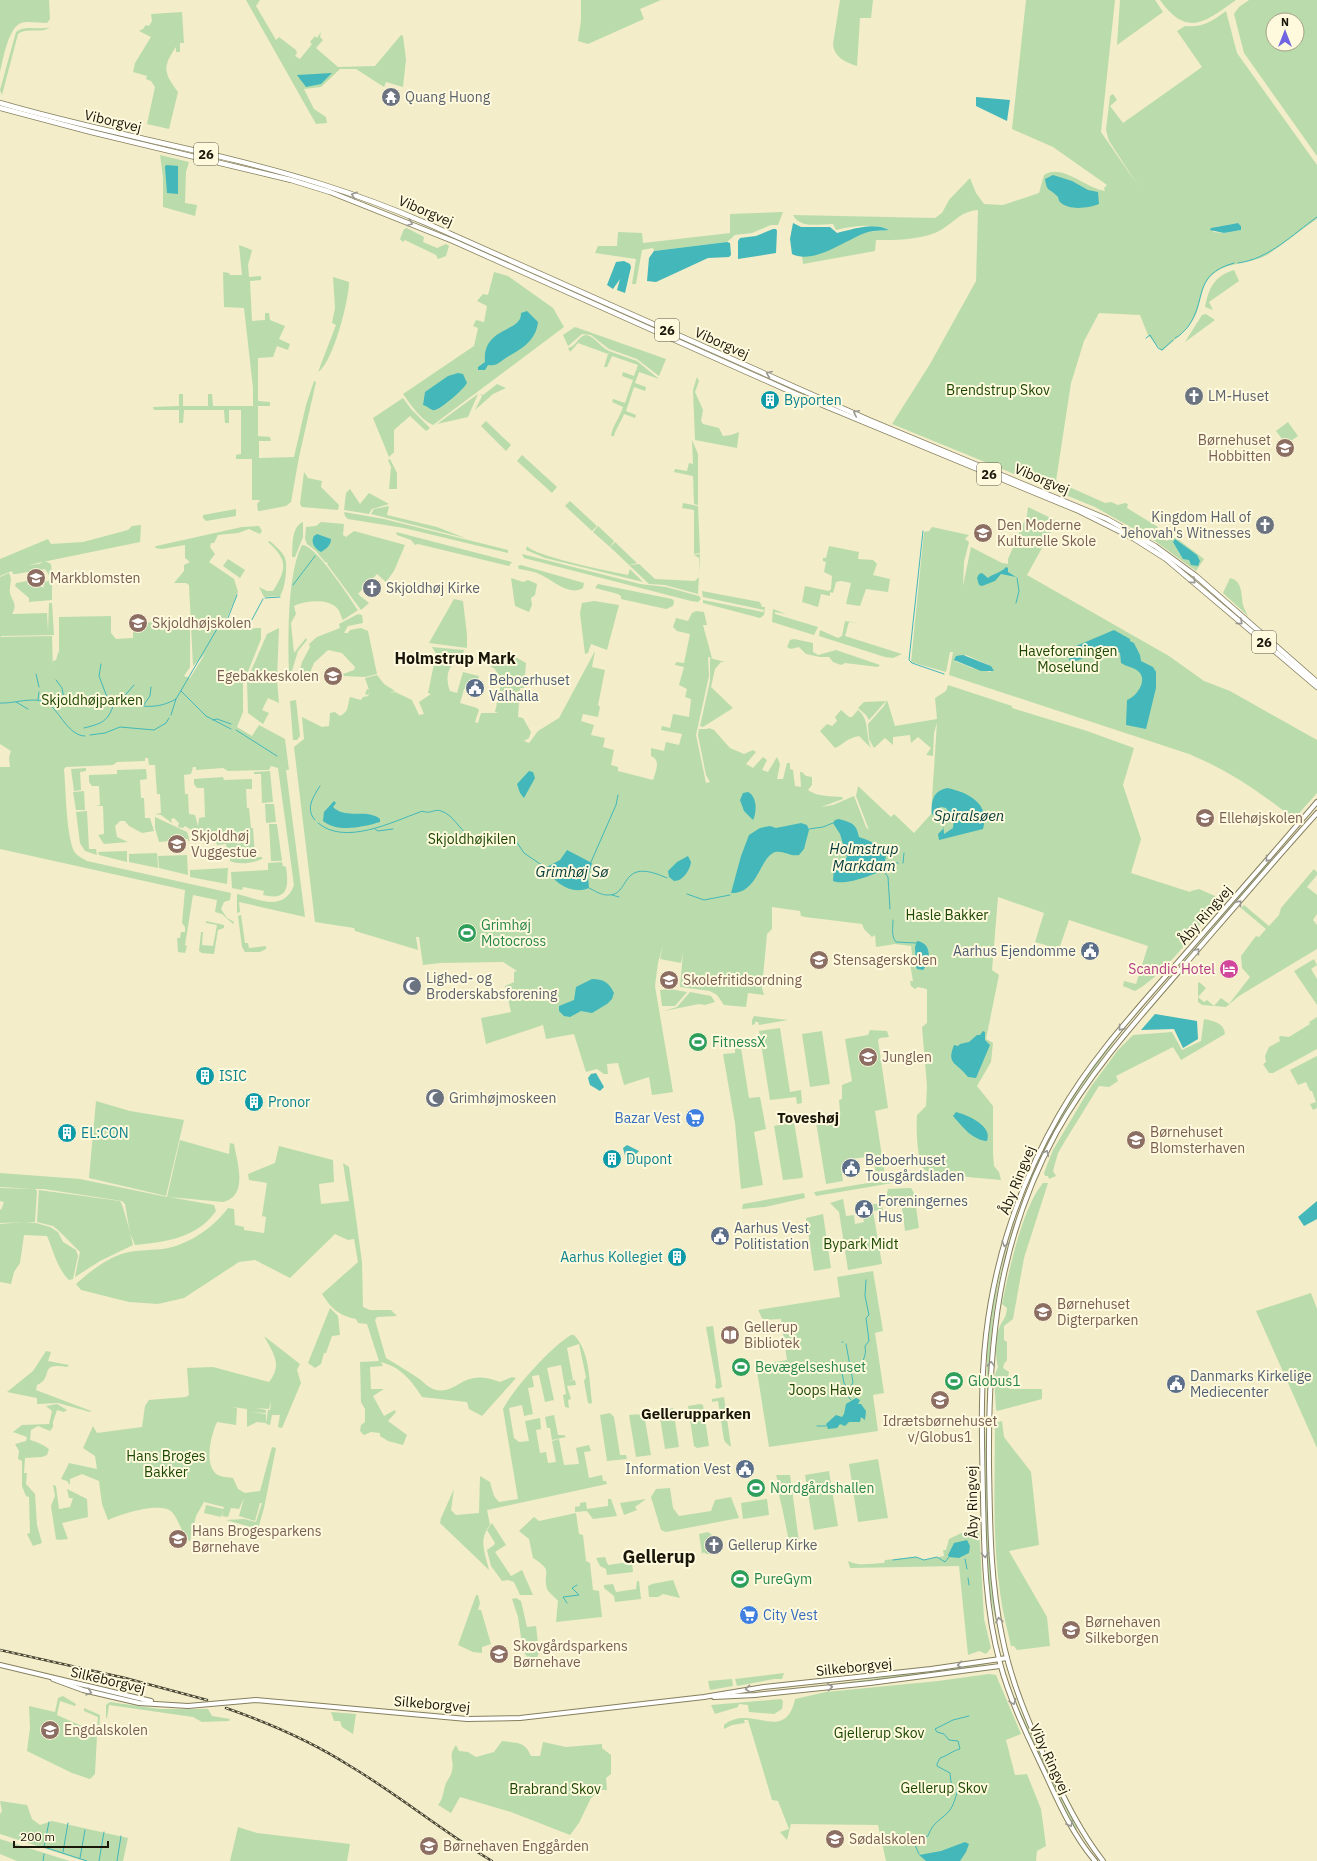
<svg xmlns="http://www.w3.org/2000/svg" width="1317" height="1861" font-family="'IBM Plex Sans',sans-serif">
<style>
.green{fill:#badcad;fill-rule:evenodd}
.water{fill:#43b7b9;fill-rule:evenodd}
.lines{fill:none;stroke-linecap:round;stroke-linejoin:round}
.stream{stroke:#43b7b9;stroke-width:1}
.secondary-casing{stroke:#857f5e;stroke-width:6}
.primary-casing{stroke:#857f5e;stroke-width:6}
.secondary{stroke:#fff;stroke-width:4}
.primary{stroke:#fff;stroke-width:4.5}
.rail-casing{stroke:#494634;stroke-width:2.5}
.rail{stroke:#fffadd;stroke-width:1;stroke-dasharray:3;stroke-linecap:butt}
.oneway{stroke:#989791}
.labels{text-anchor:middle;stroke-width:4;stroke-linejoin:round;paint-order:stroke}
.shield{fill:#fffadd;stroke:#5e5b49;stroke-width:1}
.shield-label{font-size:13px;font-weight:bold;fill:#19170a}
.worship-label{font-size:14px;fill:#5b616d;stroke:#fffadd;text-anchor:start}
.street-label{font-size:14px;fill:#19170a;stroke:#fffadd}
.park-label{font-size:14px;fill:#1c4702;stroke:#fffadd}
.culture-label{font-size:14px;fill:#0d838f;stroke:#fffadd;text-anchor:start}
.education-label{font-size:14px;fill:#785e54;stroke:#fffadd;text-anchor:start}
.service-label{font-size:14px;fill:#4e5e75;stroke:#fffadd;text-anchor:start}
.leisure-label{font-size:14px;fill:#27864d;stroke:#fffadd;text-anchor:start}
.hotel-label{font-size:14px;fill:#b23c85;stroke:#fffadd;text-anchor:end}
.shop-label{font-size:14px;fill:#366cbe;stroke:#fffadd;text-anchor:end}
.water-label{font-size:15px;font-style:italic;fill:#033b3c;stroke:#fffadd}
.neighbourhood-label{font-size:15px;font-weight:bold;fill:#19170a;stroke:#fffadd}
.quarter-label{font-size:16px;font-weight:bold;fill:#19170a;stroke:#fffadd}
.district-label{font-size:18px;font-weight:bold;fill:#19170a;stroke:#fffadd}
</style>
<rect width="100%" height="100%" fill="#f3edc9"/>
<!-- green -->
<g class="green">
<path d="M0,0H49L50,19L47,23C39,23 28,21 21,23C8,28 3,60 0,72Z"/>
<polygon points="246,0 260,0 256,6 276,40 279,37 296,50 297,53 295,56 300,59 312,44 310,42 315,36 317,38 321,32 320,37 323,40 316,48 338,67 375,66 401,35 403,36 406,59 403,87 386,82 384,87 356,69 340,69 321,87 304,89 314,109 326,117 327,123 316,124"/>
<polygon points="581,0 661,0 640,9 644,19 588,44 578,41 581,20"/>
<path d="M840,0H873L871,18H860L857,66C845,62 834,57 833,44Z"/>
<path d="M1026,0H1115L1101,132L1139,187L1109,141L1106,130L1110,96L1113,94L1117,100L1110,106L1123,123L1202,67L1177,31L1185,26C1203,28 1212,21 1226,11L1237,53L1317,165V219C1300,230 1284,244 1267,255C1249,265 1226,261 1211,276C1199,288 1202,305 1194,318C1187,331 1173,341 1162,351L1148,335L1140,315L1099,313L1084,341L1071,383L1056,481L1105,503L1111,502L1118,505L1125,503L1128,504L1127,508L1158,527L1155,533L1167,541L1169,539L1172,540L1175,537L1204,559L1196,571L1155,541L1095,507L892,424L930,364L976,281L978,210C959,211 952,226 935,233C917,240 895,240 876,240L875,251L803,264L802,256L821,253L866,232L889,230C873,223 853,226 836,230L833,224C820,224 800,229 793,215L935,218L942,213L949,200L970,178L976,193L984,204L1003,205L1039,193L1044,175C1062,163 1085,188 1105,191L1104,188L1107,185L1053,147L1012,129ZM1238,223L1241,226V230L1224,233L1213,232L1216,227Z"/>
<polygon points="1120,0 1155,0 1163,12 1117,45"/>
<path d="M1160,0H1236C1205,22 1187,38 1160,0Z"/>
<path d="M1249,0H1317V156L1244,53L1234,14L1239,7ZM1273,20H1297V44H1273Z"/>
<path d="M182,12L184,43H180V52H176V47C162,67 164,73 178,92L169,129L147,124L155,87L151,81L146,79L147,76L133,72L135,63L151,37L139,31L143,29L146,25L149,26L152,21L151,14Z"/>
<path d="M50,27C41,35 27,26 18,34L2,95L0,90L16,32C26,24 39,31 50,27Z"/>
<polygon points="160,155 189,162 186,172 185,203 197,205 195,216 163,207 163,177"/>
<polygon points="783,212 778,225 771,225 752,233 735,235 727,242 654,251 653,248 642,250 636,284 632,284 636,259 595,253 598,246 617,246 618,232 642,233 643,243 730,233 730,214"/>
<polygon points="407,228 424,237 423,242 437,248 446,244 449,246 446,256 438,259 436,255 405,240 403,242 400,239 404,229"/>
<polygon points="239,245 252,250 248,265 249,277 261,276 261,280 250,281 252,321 265,320 265,313 269,313 270,320 285,326 279,339 290,344 288,350 277,346 273,357 258,358 258,401 270,402 270,406 258,406 258,436 270,437 271,441 259,441 259,458 294,457 306,405 314,381 316,382 299,457 291,502 286,506 260,511 258,511 257,504 260,500 252,500 252,459 236,459 236,455 241,454 241,410 229,410 229,423 225,423 224,410 184,410 183,423 179,423 179,410 154,410 153,407 179,406 179,394 183,394 183,406 208,406 208,394 212,394 213,406 253,406 253,388 244,308 224,307 223,272 229,273 230,275 242,275"/>
<path d="M1234,270L1239,281L1209,302L1213,310L1205,307C1209,288 1214,276 1234,270Z"/>
<path d="M494,272L508,276L553,308L564,327L433,425C420,419 411,405 403,394L474,346L478,328L473,326L476,320L484,322L487,306L477,301L483,294L488,295Z"/>
<path d="M333,277L349,282C349,300 333,363 318,372L336,325L332,323L335,308Z"/>
<polygon points="1206,314 1215,320 1185,342 1202,315"/>
<polygon points="575,327 666,359 659,376 637,359 609,349 591,335 582,334 568,346 563,335"/>
<path d="M586,335C596,337 600,347 609,351L608,354L578,343L570,352L568,348C576,347 578,336 586,335Z"/>
<path d="M609,351L637,361L659,379L639,372L635,383L646,387L645,391L634,387L626,411L636,415L635,418L624,414C621,422 616,428 614,436H611C612,427 620,417 623,407L612,402L613,399L625,403L633,380L622,376L623,372L634,376L638,365L612,356L607,367H604Z"/>
<polygon points="697,377 699,381 695,392 703,410 701,421 703,424 719,428 723,436 731,435 739,432 737,448 695,440 693,390"/>
<polygon points="497,384 506,388 493,394 475,410 482,396 480,394 483,395"/>
<polygon points="478,394 468,417 437,424"/>
<polygon points="403,398 411,409 430,428 426,431 410,416 394,430 394,452 389,457 373,418"/>
<polygon points="486,421 511,445 506,451 481,426"/>
<polygon points="1288,422 1298,436 1286,444 1276,431"/>
<polygon points="692,440 698,454 698,473 690,472 698,473 698,505 694,504 693,476 674,472 675,469 687,471 689,463 693,464"/>
<polygon points="522,455 557,487 552,493 517,461"/>
<polygon points="390,459 397,473 397,489 389,489 391,467 388,460"/>
<polygon points="304,472 308,478 322,481 321,487 339,505 338,510 302,507 300,504"/>
<polygon points="350,489 360,504 369,493 389,504 372,509 369,514 344,510 346,493"/>
<polygon points="570,501 597,526 592,531 565,506"/>
<polygon points="683,503 698,506 700,553 694,554 694,510 682,508"/>
<polygon points="389,506 387,515 437,527 465,538 371,514 374,509"/>
<path d="M1028,507L1057,521L1027,575L1169,656L1204,681L1230,691L1317,740V793L1294,819C1260,792 1230,771 1189,754L949,675L953,652H950L946,672L911,662L924,532L929,531L932,527L969,535L965,539L969,542L964,562L963,586L971,547L1002,563L1008,564V559L1027,515ZM966,655L991,666V672L972,668L955,661Z"/>
<polygon points="236,509 236,516 206,521 203,518 203,515"/>
<polygon points="344,512 384,519 508,550 508,553 404,528 348,519 345,516"/>
<path d="M303,522V537L295,557H292C293,545 291,527 303,522Z"/>
<polygon points="321,522 344,524 343,535 346,537 354,531 405,545 394,571 386,582 377,574 358,594 369,603 361,610 327,564 328,563 325,562 316,551 307,544 305,539 306,527 316,526"/>
<polygon points="141,525 140,542 28,565 39,564 45,561 51,564 52,575 49,575 45,569 16,574 13,574 12,571 0,576 0,559 48,539 51,544 83,542 128,530 132,526"/>
<path d="M259,526L262,531L260,534L249,529L238,533L218,535L214,543H211L210,547L215,554L209,562L234,579L238,592L223,627L219,630L261,628V639L243,684V712L237,727L252,736L259,725L285,739L289,770H286L305,917L239,902L240,912L237,913V894C258,899 284,913 294,885L278,768L271,766L269,770L228,771L223,768L196,770V767H193L191,774L184,775L185,794H188L189,814L195,815L198,826L199,818L205,817L204,788H197L194,784V779L223,777L224,780L252,779V789H246L247,808H249L251,828H253L255,857H262V859C253,863 239,865 230,861V858H232V854L227,850L226,844L217,845L215,839H196L193,837V831L185,826L183,828L178,827L179,823L174,818L171,819L172,823L161,815L155,814L161,813L160,794H157L155,765H149L148,758H145V761L117,762L113,765L66,767L64,769C66,792 66,829 73,849C75,855 82,858 87,861L231,893L230,900L224,902L221,909L227,918L234,922L233,924L222,914L215,912L217,900L193,895L185,945L187,946L185,953L178,952L177,938H180L181,932H185V927L182,923L185,890L0,849V767H10L9,757L11,751L0,744V577L9,573C13,580 9,585 10,593C12,601 18,604 12,614L47,613L48,631L49,603H52L54,635L1,636V637L52,636L53,669V661L56,660L58,653L59,652V617L111,616V633L116,639L133,638V623L190,621V667L184,676L190,678L205,654L193,666L189,585L186,583H174L184,571V565L190,562L185,558V545L162,549L155,548L156,546L242,527Z"/>
<polygon points="598,526 614,541 610,547 593,532"/>
<polygon points="396,532 512,562 509,566 418,544 415,545 411,540 397,535"/>
<path d="M270,541C275,546 282,551 285,558C288,567 285,589 280,596L264,597L259,587L267,591H273C287,569 288,560 268,542Z"/>
<polygon points="615,542 637,563 629,565 610,547"/>
<path d="M302,545C316,545 349,597 358,610L343,620C341,617 340,611 337,608C327,598 305,601 294,606L296,614L291,623L294,653L306,638L307,640L298,651L291,674L289,672C288,639 287,574 302,545Z"/>
<path d="M527,546C534,556 612,572 628,575L630,569L643,582L545,558L526,550Z"/>
<polygon points="829,546 859,552 858,559 873,560 877,564 873,575 890,579 888,592 866,589 860,606 846,604 851,583 841,581 836,582 833,593 830,592 830,596 821,594 818,607 802,602 805,586 829,591 831,589 832,576 824,572 826,562 823,561 823,558 826,558"/>
<polygon points="522,554 640,584 666,587 699,596 701,599 698,602 691,601 524,558"/>
<polygon points="700,554 698,594 665,585 649,584 629,565 639,564 655,579 695,581 699,577 699,558 694,555"/>
<polygon points="228,559 245,570 240,578 223,566"/>
<path d="M521,565L584,583L583,588C568,597 551,578 537,573C532,571 525,570 519,569L518,566Z"/>
<polygon points="50,577 52,577 52,600 29,602 29,598 15,586 16,583 27,581 28,585 38,584 43,588 45,582 49,581"/>
<polygon points="511,578 523,582 528,580 537,584 535,595 531,598 532,605 529,612 515,606"/>
<path d="M1230,578C1243,581 1241,595 1243,605C1244,609 1247,613 1248,616L1223,593Z"/>
<polygon points="598,584 672,599 674,601 673,606 666,609 621,599 621,596 618,594 595,588"/>
<polygon points="702,591 760,602 762,607 765,607 764,615 760,618 703,603 703,600 763,612 764,610 703,597"/>
<polygon points="454,599 463,601 467,635 467,648 429,643"/>
<polygon points="594,601 619,605 607,650 591,644 588,653 585,654 580,613 582,603"/>
<polygon points="773,609 786,614 775,612 775,614 818,627 814,635 772,622"/>
<path d="M696,611L704,612L707,625H703L712,658L708,657L709,676L696,735L706,783L710,782L706,775L698,735L699,729H707L709,728L714,730L730,748L744,754L753,750L756,752L746,764L753,768L763,757L767,760L762,770L768,772L777,757L780,764L777,779H783L787,763H790V769L793,770L795,786L801,787L800,772H802L806,776L812,777V785L808,790C817,797 832,796 842,797L843,799L821,807L833,805L854,796L866,827L869,830L856,796L858,786L891,817L894,814L914,833L931,814L937,723L934,733L933,756L926,755L931,748L918,737L911,743L910,735L893,737V745L885,738L874,748L869,739L868,724L884,706L887,700L895,726L937,719L935,698L946,691L948,685L1012,706V708L1087,731L1134,748L1123,785L1141,839L1131,873L1190,892L1191,891L1199,889L1215,896C1208,922 1160,979 1135,991L1123,986L1124,981L1136,984L1148,946L1069,920L1059,949L1035,942L1044,913L998,897L992,970L999,975L986,1039L993,1043L991,1062L977,1086L993,1106V1154L994,1166L999,1172L1001,1180L934,1174C930,1173 926,1172 923,1168C917,1159 916,1127 917,1115L926,1106L927,1086L922,1027L927,1023V989L918,987L915,989L911,986L910,981H913L910,964L913,961L911,946L895,944L876,947L875,935L872,937L864,929L862,924L805,917L801,916L800,911L772,907V929L767,934L762,988L764,995L748,993L746,1007L724,1005L717,995L710,991L680,987L683,952L681,963L660,959L663,945L658,963L655,986L673,1092L652,1095L649,1077L624,1085L618,1063L607,1064L608,1074H604L597,1069L586,1072L574,1034L546,1039L543,1025L486,1044L481,1018L511,1012L505,986L514,982V972L517,971L503,962L440,963L423,965L419,937H416L418,950L355,931L354,928L315,922L294,747L304,739L302,717L322,727L329,726L330,713L335,712L340,716C350,711 347,705 350,697L361,700L363,697L368,696L370,691L368,695L365,694L367,689L369,690L365,678L377,675L384,684L395,691L389,693L395,692L412,700L419,715L424,714L419,702L431,694L428,693L436,654L432,647L464,650L461,660C447,663 445,679 450,691L457,693L463,672L479,676L477,683L464,689L460,703L477,708L479,710L475,722L478,723L481,713H499L495,712L502,680L494,668L491,667L493,657L496,654L517,658L526,663L524,688H520L518,717L523,718L531,732L529,738L524,741L529,743L538,731L559,718L595,651L592,667L605,670L598,705L600,707L598,717L583,714L581,721L594,725L591,735L605,738L603,747L614,750L611,765L618,767V771L653,780C656,771 661,760 651,756V748L664,751L666,742L679,745L682,734L661,730L662,726L670,728L673,714L689,717L691,699L685,697L687,689L679,685L684,667L675,665L676,662L684,663L690,634L677,631L673,627L676,618L688,621L692,613Z"/>
<polygon points="358,614 362,615 363,623 348,626 344,633 348,633 350,630 361,628 368,631 377,674 365,677 344,676 343,674 354,670 355,667 342,653 328,650 314,663 309,675 298,676 302,662 310,647 309,644 317,637 340,628 339,624"/>
<polygon points="845,621 860,623 849,622 845,636 902,654 893,658 885,657 819,636 820,630 838,638 842,636"/>
<polygon points="279,628 277,679 279,703 268,698 262,710 269,713 263,724 248,713 247,680 267,634"/>
<polygon points="794,639 813,643 813,652 818,655 836,650 880,665 878,667 845,663 841,665 833,662 829,657 820,657 806,654 799,647 791,649 787,647 790,640"/>
<polygon points="710,658 725,662 721,662 715,669 711,687 733,708 703,727 700,726 710,681"/>
<polygon points="296,700 300,736 297,740 293,740 290,701"/>
<polygon points="886,701 869,720 866,715 858,708 864,702"/>
<path d="M841,710L849,717H852L858,710C870,719 865,734 871,748L859,736C847,738 844,744 835,748L820,731L827,724L832,726L837,721L835,717Z"/>
<polygon points="86,768 86,771 80,772 81,790 74,791 71,769"/>
<polygon points="146,769 147,779 140,780 141,798 144,798 145,818 150,818 154,831 142,833 129,826 125,821 120,821 115,826 117,837 128,842 104,844 98,835 104,834 103,806 96,806 100,805 99,786 92,786 89,782 89,775 117,774 117,770"/>
<polygon points="270,771 273,802 262,803 261,774 254,774 254,772"/>
<polygon points="84,791 85,810 76,810 73,792"/>
<polygon points="265,804 274,804 276,822 266,823"/>
<polygon points="87,811 89,849 96,849 97,855 85,851 80,843 76,812"/>
<polygon points="155,817 187,832 190,841 188,841 188,839 159,842 155,828"/>
<polygon points="269,824 277,824 282,861 271,861"/>
<polygon points="1291,835 1253,883 1155,995"/>
<polygon points="127,851 127,862 99,855 98,852"/>
<polygon points="157,853 158,868 129,862 129,854"/>
<polygon points="187,855 188,875 159,868 158,856"/>
<path d="M282,862L283,866L286,867C289,887 288,901 263,895L264,891L243,887L242,890L232,888L231,872L268,870V863Z"/>
<polygon points="228,868 227,884 190,877 190,870"/>
<polygon points="1314,869 1317,872 1317,875 1307,887 1317,895 1317,914 1313,920 1317,925 1317,949 1239,996 1226,1007 1202,1005 1198,1002 1198,983 1199,982 1206,988 1198,997 1204,1002 1207,1000 1214,1006 1221,998 1229,1004 1250,977 1242,968 1241,956 1256,936 1259,937 1266,929 1241,908 1244,905 1269,926 1279,915 1281,908"/>
<polygon points="241,915 245,943 248,943 249,948 266,946 266,949 260,952 245,952 242,947 238,916"/>
<polygon points="206,921 224,925 224,928 218,930 214,954 202,953 199,951 201,932 203,932 202,945 213,946 217,925 206,923"/>
<polygon points="1314,959 1317,965 1311,969 1317,979 1317,1005 1294,971"/>
<polygon points="670,989 687,992 675,1006 662,1006 660,990"/>
<polygon points="690,992 711,996 715,1002 705,1005 699,1004 664,1011 677,1007"/>
<path d="M1145,1004L1119,1035L1079,1090L1054,1132L1030,1183L1028,1182C1056,1118 1094,1053 1145,1004Z"/>
<polygon points="754,1016 788,1020 759,1025 758,1022 755,1022 755,1024 752,1025 752,1020"/>
<polygon points="1317,1017 1317,1049 1273,1073 1269,1073 1263,1064 1266,1062 1265,1056 1269,1047 1280,1041 1279,1037 1281,1036 1289,1037 1310,1024 1309,1022"/>
<path d="M1204,1019C1214,1021 1224,1023 1225,1034L1181,1060L1173,1047L1116,1076L1118,1081L1109,1087L1099,1086L1065,1141L1058,1153L1053,1171L1056,1176L1049,1179L1048,1176H1045L1044,1173L1053,1150L1090,1088L1118,1050L1133,1035L1172,1032L1182,1050L1201,1041Z"/>
<polygon points="780,1028 790,1092 801,1090 802,1103 797,1104 796,1097 770,1100 759,1031"/>
<polygon points="870,1030 887,1031 889,1037 880,1038 878,1040 888,1108 875,1111 885,1175 877,1177 874,1164 866,1157 851,1159 844,1162 841,1168 843,1181 826,1184 815,1116 840,1111 839,1100 842,1099 842,1085 852,1081 845,1039 868,1035"/>
<polygon points="822,1031 830,1084 810,1087 802,1034"/>
<polygon points="735,1048 741,1048 749,1098 760,1097 766,1129 754,1132 763,1185 741,1189 735,1123 723,1054 735,1053"/>
<polygon points="1317,1056 1317,1108 1313,1110 1310,1104 1316,1102 1312,1091 1310,1091 1306,1082 1298,1085 1290,1070"/>
<polygon points="96,1101 130,1111 184,1120 166,1196 89,1178"/>
<polygon points="794,1122 803,1176 802,1178 783,1180 774,1126"/>
<path d="M180,1140L229,1154L230,1143L234,1144C237,1162 249,1196 223,1202L169,1197L214,1205L216,1211C197,1238 166,1242 135,1245L130,1233L125,1204L122,1201L44,1189H35L37,1191L35,1222L0,1223V1209L1,1210L4,1202L0,1201V1188L34,1189L0,1187V1173L80,1179L167,1197Z"/>
<path d="M279,1146L333,1160L334,1182L319,1184L321,1204L349,1201L343,1163L349,1167L362,1262L363,1307L370,1310H391L397,1316L377,1317L375,1320L386,1358C397,1365 408,1371 418,1378C424,1382 428,1388 436,1390C459,1394 463,1367 500,1382L512,1377L516,1378L482,1416L469,1409L467,1402L422,1397C411,1380 402,1368 381,1362L383,1366L370,1367L371,1389H384L373,1396L384,1416L395,1410L396,1412L388,1421L407,1435L403,1445L388,1441L380,1436V1433L371,1432L364,1435L360,1431L361,1425L365,1422V1409L361,1402L360,1362L379,1361L367,1324L358,1323L356,1319C338,1315 332,1309 322,1294L358,1262L354,1239L348,1240L335,1234L290,1278L255,1260L239,1262L184,1298L158,1304L129,1302L81,1290L76,1284C88,1273 108,1257 125,1253C139,1249 154,1251 168,1248C191,1243 214,1227 228,1208L234,1209L235,1225L244,1227V1230L264,1233L266,1217L262,1216L267,1183L249,1180L248,1174L275,1163Z"/>
<polygon points="910,1180 816,1196 814,1192 868,1183"/>
<path d="M1043,1183H1048L1024,1258L1013,1319L1004,1326V1340L1007,1342V1360L1004,1364L1003,1368L1009,1372L1006,1386L1010,1389H1042V1399L997,1411L996,1409L994,1377L998,1367C995,1357 995,1336 1000,1326C1004,1318 1006,1318 1007,1308L1002,1304C1009,1271 1022,1208 1043,1183Z"/>
<polygon points="908,1188 911,1188 914,1193 919,1228 905,1231 902,1207 898,1207 895,1199 886,1197 888,1189"/>
<path d="M39,1190L120,1201C123,1204 132,1239 133,1245L100,1261L75,1277L80,1252L58,1230L53,1226L37,1222Z"/>
<polygon points="804,1193 805,1198 765,1207 742,1209 743,1204"/>
<path d="M1022,1198C1006,1243 995,1291 991,1339C989,1355 991,1398 987,1409V1352L992,1308L1008,1239Z"/>
<polygon points="843,1199 846,1216 854,1215 855,1224 864,1222 862,1214 869,1213 868,1205 882,1203 883,1210 873,1211 882,1264 848,1270 839,1212 830,1203"/>
<polygon points="823,1214 831,1268 814,1271 806,1218"/>
<path d="M24,1222L36,1223L50,1227L58,1232L63,1242L76,1250L78,1256L73,1279L69,1280C57,1268 54,1252 47,1236L24,1235L20,1263L14,1272L11,1284L0,1282V1224Z"/>
<polygon points="873,1271 883,1331 875,1333 884,1393 873,1395 878,1431 769,1447 756,1365 787,1360 781,1319 763,1320 758,1310 840,1297 837,1277"/>
<polygon points="1311,1293 1317,1309 1317,1448 1256,1311"/>
<polygon points="330,1308 338,1316 340,1335 332,1336 326,1353 324,1353 321,1364 315,1368 308,1363"/>
<polygon points="713,1326 722,1387 718,1389 715,1387 716,1382 706,1327"/>
<path d="M571,1335H574C590,1352 589,1379 592,1402L591,1404L588,1403L584,1381L586,1377L579,1344L567,1348L573,1380L567,1382L575,1380L576,1385L567,1386L571,1399L568,1400L569,1408L565,1407L563,1395L566,1394L561,1365L547,1368L554,1400L545,1402L539,1375L532,1376L534,1387L528,1388L533,1414L524,1416L522,1405L509,1408L514,1438L519,1442L529,1441L525,1421L540,1418L541,1429L536,1430L540,1453L546,1452L548,1463L556,1462L552,1441L559,1439L564,1465L579,1464L576,1448L589,1445L591,1451L584,1452L589,1478L602,1475L603,1481H606L607,1484L487,1510L490,1525C478,1540 485,1553 489,1570L440,1523L441,1518L454,1489L451,1510L456,1515L479,1513L480,1476L490,1482L494,1496L499,1502L518,1499L503,1409C514,1388 551,1347 571,1335Z"/>
<path d="M264,1336L300,1364L297,1370L301,1383L282,1428L278,1427L280,1415H272L270,1425L266,1424L268,1410H270L271,1400L269,1409L256,1408L266,1410V1413L249,1412L266,1414V1423L257,1422L247,1427V1409L232,1407L237,1408L236,1425L217,1422C211,1435 203,1466 218,1475C222,1477 228,1477 233,1478L238,1489L245,1493L260,1491L272,1447L276,1448L264,1508L258,1529L226,1520L244,1519L256,1522L262,1503H260L255,1521L239,1516L244,1498L239,1509L231,1508L228,1517L222,1516L223,1510L221,1517L204,1513L206,1505L223,1509L224,1507L204,1502L196,1516L190,1541L187,1540C182,1532 178,1519 172,1512C161,1501 121,1514 108,1520L102,1504L99,1481L82,1474L70,1479V1485L67,1481L61,1479L69,1463L97,1469L95,1456L83,1448L93,1426L97,1433L142,1427L145,1406L149,1400L186,1397L189,1395L187,1368L213,1367L269,1382C283,1364 273,1353 264,1336Z"/>
<path d="M46,1351L51,1352L48,1361L69,1365L67,1367C37,1362 55,1377 37,1385L36,1390L91,1411L90,1412L58,1403L37,1404V1398L7,1392L33,1371Z"/>
<polygon points="724,1397 731,1447 726,1443 724,1440 718,1401 712,1402 712,1399"/>
<path d="M57,1404L67,1410L64,1412L57,1410L53,1422V1427L50,1431L38,1426L31,1430L30,1440C37,1442 42,1444 49,1449L47,1455L42,1457L25,1458L24,1473H27L26,1484L35,1494L37,1525L42,1543L33,1546L27,1534L30,1533L29,1497L26,1496L22,1486V1461L18,1459L19,1451L15,1444L26,1441L27,1437L13,1432L22,1425L49,1424L52,1411L46,1406Z"/>
<polygon points="700,1404 703,1405 709,1446 697,1448 694,1446 688,1406"/>
<polygon points="673,1408 679,1447 665,1449 659,1411"/>
<polygon points="610,1413 614,1417 620,1455 626,1455 627,1459 607,1461 600,1415"/>
<polygon points="644,1414 651,1455 636,1457 629,1415"/>
<polygon points="554,1415 558,1435 564,1435 566,1437 552,1440 550,1428 547,1428 545,1417"/>
<path d="M1002,1421L1004,1437L1031,1472L1039,1545L1009,1551L1047,1617L1050,1646L1017,1650L1014,1646H1011C1007,1628 1002,1610 1000,1592C992,1536 995,1479 995,1423Z"/>
<polygon points="985,1426 991,1571 1003,1651 989,1591 986,1540"/>
<polygon points="878,1459 888,1518 858,1522 849,1464"/>
<polygon points="829,1471 838,1526 814,1530 805,1475"/>
<path d="M776,1475H790L800,1549L795,1550L791,1548C786,1530 784,1514 780,1499C778,1491 779,1483 776,1475Z"/>
<polygon points="53,1485 56,1486 59,1509 70,1507 73,1498 69,1498 67,1489 87,1499 88,1517 62,1523 68,1539 58,1540 56,1539 51,1506 55,1496"/>
<polygon points="670,1488 673,1508 679,1516 711,1511 715,1500 731,1497 739,1518 666,1532 661,1530 651,1497 656,1489"/>
<polygon points="608,1499 611,1499 617,1516 593,1519 587,1511 575,1512 575,1507 580,1506 580,1503 586,1502 587,1509 608,1506"/>
<polygon points="646,1499 635,1507 637,1510 624,1515 620,1503"/>
<polygon points="766,1499 767,1499 769,1515 743,1519 741,1503"/>
<path d="M576,1513L579,1534L583,1535L586,1561L590,1563L593,1590L599,1591L602,1617L556,1622L558,1601C555,1597 549,1593 547,1589C542,1571 555,1572 533,1558L529,1539L519,1531L534,1517L539,1521Z"/>
<polygon points="492,1523 506,1545 495,1552 511,1576 522,1570 533,1595 520,1595 514,1582 508,1580 502,1581 491,1566 487,1550 494,1545 495,1543 487,1530"/>
<path d="M979,1526L984,1619L991,1648L986,1654L979,1651L968,1655L959,1566L850,1568L848,1561C859,1567 872,1563 884,1563L885,1560L916,1557L924,1560L944,1556L943,1550H946L949,1539L974,1527Z"/>
<polygon points="708,1532 716,1538 708,1540 710,1554 706,1554 704,1552 702,1554 699,1534"/>
<polygon points="631,1553 633,1572 607,1575 606,1569 600,1566 596,1558 605,1557 608,1565 629,1562 629,1554"/>
<polygon points="673,1580 680,1598 663,1594 658,1597 649,1597 648,1586 652,1584"/>
<polygon points="637,1581 639,1581 641,1599 615,1602 614,1596 604,1588 604,1585 613,1584 616,1592 636,1589"/>
<polygon points="476,1595 478,1595 480,1603 478,1610 481,1610 491,1644 482,1647 482,1653 473,1652 458,1645"/>
<polygon points="516,1598 521,1601 527,1627 536,1626 539,1652 537,1658 529,1659 523,1651 518,1617 512,1599"/>
<polygon points="991,1663 945,1672 797,1689"/>
<polygon points="784,1673 782,1679 774,1679 737,1686 735,1679"/>
<polygon points="1005,1673 1019,1709 1077,1828 1076,1830 1022,1721"/>
<path d="M989,1674L996,1675L1021,1734L1006,1740L1015,1775L1027,1774L1041,1809L1046,1846L1037,1851L1036,1861H886L878,1825L791,1824L787,1840L780,1832L789,1829L778,1801L772,1800L748,1720H744L745,1723L732,1725L724,1729V1725C751,1703 785,1745 795,1699L826,1692L938,1681Z"/>
<polygon points="732,1679 733,1686 710,1690 708,1681"/>
<polygon points="63,1696 76,1704 75,1706 60,1701 57,1715 93,1731 97,1729 98,1717 84,1711 84,1708 100,1715 99,1734 97,1736 95,1774 90,1779 72,1773 27,1751 30,1728 29,1706 55,1712 58,1698"/>
<polygon points="781,1699 783,1701 782,1709 774,1714 749,1712 748,1705 739,1704 738,1707 715,1714 711,1705"/>
<polygon points="110,1702 160,1709 208,1709 212,1716 230,1719 229,1721 202,1722 193,1717 109,1705 107,1718 106,1718 106,1705"/>
<polygon points="331,1712 356,1714 353,1734 342,1727 340,1721 334,1721"/>
<path d="M502,1741C517,1743 525,1741 531,1756H540L543,1742L566,1747L602,1744V1748L611,1755V1774L606,1778L607,1790H596V1794L591,1798L579,1823L570,1835L511,1812L460,1797L451,1813L438,1805C444,1798 443,1790 446,1783C448,1779 451,1776 452,1771C455,1759 447,1758 456,1745L459,1751L468,1752L476,1757L494,1752Z"/>
<polygon points="0,1801 27,1805 32,1819 40,1825 52,1821 128,1838 123,1861 84,1861 0,1834 0,1814 2,1811"/>
<polygon points="238,1827 257,1833 350,1844 347,1861 230,1861"/>
<polygon points="0,1839 60,1858 70,1861 17,1861 0,1854"/>
</g>
<!-- water -->
<g class="water">
<polygon points="332,73 321,84 306,87 297,75"/>
<polygon points="976,97 1010,100 1007,121 976,106"/>
<polygon points="166,165 178,166 178,194 167,193 165,167"/>
<path d="M1053,175L1072,181L1088,190L1098,192L1099,204C1089,208 1069,211 1060,202C1058,200 1059,197 1057,196C1050,188 1047,193 1045,179Z"/>
<path d="M793,223L801,227H830L837,233C855,229 872,222 889,230C882,231 873,230 865,233C846,240 813,265 792,254L790,239Z"/>
<polygon points="1238,223 1241,226 1241,230 1224,233 1210,230 1211,228"/>
<polygon points="773,229 776,229 777,231 776,253 738,259 738,241 740,238 756,236"/>
<polygon points="727,242 730,243 731,255 729,257 708,258 656,282 647,281 649,258 654,251"/>
<polygon points="624,261 630,264 631,267 625,293 617,290 620,279 613,289 607,285 616,262"/>
<path d="M527,311L538,322C536,340 523,348 509,356C501,360 498,367 488,365L485,370H478V367L485,362C482,326 522,333 521,313Z"/>
<path d="M458,373L463,374L467,383C464,389 441,409 435,410C431,411 428,406 423,405L425,392L448,376Z"/>
<path d="M317,534L331,539C331,545 326,549 321,552C315,549 310,542 314,536Z"/>
<polygon points="1175,539 1197,555 1200,561 1198,566 1191,565 1189,560 1183,559 1173,542"/>
<path d="M1006,567L1008,568V572L1016,577L1001,574L995,581L982,586L979,585L977,578L979,574L982,573L988,578C994,573 1001,573 1006,567Z"/>
<path d="M1114,630L1130,639V641L1134,643L1140,655L1141,661L1153,667L1156,672V688L1146,729L1126,725L1127,700C1136,697 1148,681 1139,672C1134,667 1127,667 1121,663L1120,653L1110,646C1093,648 1087,660 1071,662L1069,660L1072,651L1076,646Z"/>
<polygon points="963,655 991,666 994,671 981,671 954,660 956,656"/>
<polygon points="529,771 533,772 535,778 524,798 520,793 517,784"/>
<path d="M947,788C968,792 991,804 983,829L939,840L938,834L943,829L944,823L932,814C931,801 933,791 947,788ZM941,807L946,808L954,819L953,828L944,834L943,820L934,814V810Z"/>
<path d="M748,792C757,796 757,812 753,820L744,811L740,800L743,793Z"/>
<path d="M334,801L336,803L333,807C346,820 367,808 380,819V822C363,827 338,833 323,821L324,812Z"/>
<path d="M839,819C852,823 856,823 859,837C871,841 879,845 886,855L884,869C875,875 844,886 833,881L834,866L838,861H844L847,857L840,834L833,823L835,820Z"/>
<path d="M801,823L807,825L809,830L804,849L799,855C791,857 783,850 775,852C759,858 758,894 731,893L741,856L749,835L760,828L770,826L776,828Z"/>
<path d="M567,850L592,863L588,877L589,888C571,895 556,884 546,869L547,867L560,860Z"/>
<path d="M688,856L691,862C690,870 683,881 674,881L669,877L668,871L677,862Z"/>
<path d="M917,941C932,943 931,961 923,970L917,969L916,967L915,947Z"/>
<path d="M592,979C603,979 609,982 614,993L612,999L607,1004L592,1013L581,1011L570,1017L564,1016L559,1011V1006L574,1000L576,987Z"/>
<polygon points="1155,1014 1197,1021 1198,1039 1183,1048 1174,1029 1141,1030"/>
<path d="M983,1031L985,1032V1040L990,1045L976,1078L968,1077C957,1062 946,1065 954,1045L958,1046L960,1044L969,1042L977,1035H980Z"/>
<polygon points="596,1073 604,1087 600,1091 590,1085 588,1078 591,1074"/>
<path d="M956,1112C968,1115 993,1126 987,1141C972,1140 962,1126 953,1116Z"/>
<polygon points="627,1145 639,1151 633,1157 630,1164 627,1163 623,1148"/>
<polygon points="1317,1201 1317,1219 1304,1226 1298,1217"/>
<polygon points="856,1398 860,1400 858,1404 861,1404 866,1411 865,1420 861,1417 860,1422 849,1422 845,1426 840,1424 837,1428 828,1429 826,1424 836,1415 842,1417 844,1414 846,1404"/>
<polygon points="967,1540 970,1546 969,1553 959,1558 949,1557 948,1555 954,1543"/>
<polygon points="965,1842 969,1844 966,1852 960,1861 926,1861 919,1855 941,1851"/>
</g>
<g class="lines">
<!-- stream -->
<g class="stream">
<path d="M1238,263C1269,259 1293,234 1317,217"/>
<polyline points="1146,338 1150,335 1158,348 1162,350 1173,340"/>
<path d="M1175,338C1180,336 1183,332 1187,328C1208,301 1191,275 1234,263"/>
<polyline points="923,531 909,660 912,663 944,674"/>
<polyline points="293,585 315,556"/>
<polyline points="265,598 280,597"/>
<polyline points="1016,603 1019,591 1017,578"/>
<polyline points="224,628 237,595"/>
<polyline points="230,628 248,627 263,599"/>
<polyline points="101,664 99,676 107,697"/>
<polyline points="36,674 39,687"/>
<polyline points="56,680 62,688 64,699"/>
<polyline points="181,691 206,716 231,729"/>
<polyline points="75,699 76,706"/>
<polyline points="38,700 39,692"/>
<polyline points="44,700 51,700"/>
<polyline points="58,700 107,697 116,700"/>
<polyline points="121,700 134,685"/>
<path d="M120,701C140,707 157,710 176,699"/>
<polyline points="16,702 28,709"/>
<path d="M0,703C17,704 37,694 51,706C61,715 70,736 85,736"/>
<polyline points="143,706 150,696 151,687"/>
<polyline points="171,715 176,699 217,629 228,628"/>
<polyline points="213,720 217,719 231,724"/>
<path d="M84,728C105,723 109,720 115,700"/>
<polyline points="236,730 277,756"/>
<polyline points="90,735 105,733 120,727 154,730 166,723 169,718"/>
<path d="M315,820C305,809 313,797 320,786"/>
<path d="M318,823C345,846 392,822 420,812C423,810 425,813 429,812C433,812 436,809 441,811C454,815 458,829 470,836L500,839L506,836L514,838L524,853L546,868"/>
<polyline points="375,829 378,831 393,829"/>
<polyline points="809,829 823,827 833,823"/>
<polyline points="591,862 616,805 618,795"/>
<polyline points="886,862 898,863"/>
<polyline points="903,863 904,853"/>
<polyline points="883,870 888,877 890,909"/>
<path d="M589,888C595,891 601,895 607,895C632,897 617,855 667,878"/>
<polyline points="687,894 704,900 730,895"/>
<polyline points="612,895 619,897"/>
<path d="M893,920C893,928 891,936 896,942L916,943"/>
<polyline points="842,1342 843,1342"/>
<polyline points="846,1344 853,1382 847,1395 851,1400"/>
<path d="M863,1366C862,1358 867,1356 865,1346L869,1341L866,1318L869,1315L865,1296L866,1280"/>
<polyline points="842,1373 844,1383 848,1389"/>
<polyline points="817,1426 826,1426"/>
<polyline points="792,1544 797,1538"/>
<polyline points="965,1559 967,1569"/>
<polyline points="893,1560 916,1557 924,1560 937,1557 945,1562 949,1557"/>
<polyline points="968,1578 969,1585"/>
<polyline points="567,1603 563,1597 579,1595 572,1588 577,1585"/>
<polyline points="49,1822 44,1847 87,1861"/>
<polyline points="63,1852 68,1823"/>
<path d="M919,1854L915,1845L919,1840L928,1836C933,1821 942,1820 950,1810C953,1806 956,1797 957,1792L951,1782L950,1773L937,1766V1764L940,1758C947,1756 954,1750 960,1749L958,1741L949,1740L944,1734L937,1732L935,1729L953,1720L969,1716"/>
<polyline points="80,1858 85,1830"/>
<polyline points="43,1861 44,1854"/>
<polyline points="99,1861 104,1832"/>
<polyline points="117,1861 121,1836"/>
</g>
<!-- secondary casing -->
<g class="secondary-casing">
<g id="secondary">
<polyline points="0,1665 151,1701"/>
<polyline points="53,1679 83,1690 139,1703 188,1706 256,1700 467,1719 520,1718 704,1697 764,1687 931,1669 1007,1658"/>
<polyline points="714,1697 755,1695 870,1683 1000,1666"/>
<path d="M1095,1861C1073,1835 1059,1804 1045,1773C1028,1737 1010,1701 1000,1663C985,1609 984,1552 983,1497C982,1443 980,1388 986,1335C995,1258 1020,1183 1059,1115C1090,1061 1131,1016 1172,969C1220,914 1269,858 1317,802"/>
<path d="M1103,1861C1081,1833 1066,1802 1050,1769C1030,1726 1011,1683 1002,1636C990,1580 990,1522 989,1465C988,1344 997,1242 1056,1133C1090,1072 1136,1021 1181,969C1226,917 1271,864 1317,813"/>
</g>
</g>
<!-- primary casing -->
<g class="primary-casing">
<g id="primary">
<path d="M0,103C106,134 216,151 321,184C356,195 391,208 426,223L869,420L1107,519L1155,546L1196,576L1317,682"/>
<polyline points="0,108 91,132 291,180 330,192 453,241 796,394 1079,511 1133,538 1166,559 1317,687"/>
</g>
</g>
<!-- secondary -->
<use href="#secondary" class="secondary"/>
<!-- primary -->
<use href="#primary" class="primary"/>
<!-- rail casing -->
<g class="rail-casing">
<g id="rail">
<polyline points="0,1650 125,1678 207,1700"/>
<path d="M226,1708C269,1723 311,1741 350,1766C399,1795 443,1832 492,1861"/>
</g>
</g>
<!-- rail -->
<use href="#rail" class="rail"/>
</g>
<!-- one-way arrows -->
<defs><path id="oneway-chevron" d="M-2-3.5L2.5 0L-2 3.5" fill="none" stroke-width="1.6" stroke-linecap="round" stroke-linejoin="round"/></defs>
<g class="oneway">
<use href="#oneway-chevron" transform="translate(354 195) rotate(-161)"/>
<use href="#oneway-chevron" transform="translate(410 223) rotate(21)"/>
<use href="#oneway-chevron" transform="translate(769 374) rotate(-158)"/>
<use href="#oneway-chevron" transform="translate(856 413) rotate(-154)"/>
<use href="#oneway-chevron" transform="translate(1193 581) rotate(42)"/>
<use href="#oneway-chevron" transform="translate(1240 622) rotate(40)"/>
<use href="#oneway-chevron" transform="translate(1268 859) rotate(131)"/>
<use href="#oneway-chevron" transform="translate(1239 903) rotate(-49)"/>
<use href="#oneway-chevron" transform="translate(1197 951) rotate(-49)"/>
<use href="#oneway-chevron" transform="translate(1121 1028) rotate(131)"/>
<use href="#oneway-chevron" transform="translate(1046 1153) rotate(-65)"/>
<use href="#oneway-chevron" transform="translate(1005 1244) rotate(106)"/>
<use href="#oneway-chevron" transform="translate(991 1364) rotate(-88)"/>
<use href="#oneway-chevron" transform="translate(985 1555) rotate(87)"/>
<use href="#oneway-chevron" transform="translate(999 1620) rotate(-100)"/>
<use href="#oneway-chevron" transform="translate(960 1665) rotate(172)"/>
<use href="#oneway-chevron" transform="translate(830 1687) rotate(-6)"/>
<use href="#oneway-chevron" transform="translate(748 1689) rotate(173)"/>
<use href="#oneway-chevron" transform="translate(89 1692) rotate(15)"/>
<use href="#oneway-chevron" transform="translate(1013 1702) rotate(69)"/>
<use href="#oneway-chevron" transform="translate(1070 1824) rotate(61)"/>
</g>
<!-- icons -->
<defs>
<g id="temple-disc" transform="scale(1)"><circle r="9.5" fill="#6b7280" stroke="#fffadd"/><path d="M0-6L5-2H3V0L6.5 2.5H4V6H1.5V3h-3V6H-4V2.5H-6.5L-3 0V-2H-5Z" fill="#fff"/></g>
<g id="church-disc" transform="scale(1)"><circle r="9.5" fill="#6b7280" stroke="#fffadd"/><path d="M-1.2-6h2.4v3.5h3.3v2.4h-3.3V6h-2.4V-.1h-3.3v-2.4h3.3Z" fill="#fff"/></g>
<g id="building-disc" transform="scale(1)"><circle r="9.5" fill="#0f9aa8" stroke="#fffadd"/><path d="M-4-6H4V6H1V3H-1V6H-4ZM-2.5-4.3h1.7v1.8h-1.7ZM.8-4.3h1.7v1.8H.8ZM-2.5-1h1.7V.8h-1.7ZM.8-1h1.7V.8H.8Z" fill="#fff"/></g>
<g id="school-disc" transform="scale(1)"><circle r="9.5" fill="#8d6e63" stroke="#fffadd"/><path d="M0-5L7-2L0 1L-7-2ZM-4 1L0 2.5L4 1V4Q0 6-4 4Z" fill="#fff"/></g>
<g id="civic-disc" transform="scale(1)"><circle r="9.5" fill="#5c6f8a" stroke="#fffadd"/><path d="M-.6-6.5H3V-4.5H.6V-3L4-1V1h2V6H-6V1h2V-1L-.6-3ZM-1.2 2.5V6h2.4V2.5Z" fill="#fff"/></g>
<g id="stadium-disc" transform="scale(1)"><circle r="9.5" fill="#2e9e5b" stroke="#fffadd"/><path d="M0-5a6.5 5 0 1 0 0 10a6.5 5 0 1 0 0-10ZM-3.5-1.8h7v3.6h-7Z" fill="#fff"/></g>
<g id="hotel-disc" transform="scale(1)"><circle r="9.5" fill="#d1479c" stroke="#fffadd"/><path d="M-6-4.5h1.5V1H6V5H4.5V3h-9V5H-6ZM-4 0a1.8 1.8 0 1 1 3.6 0ZM.5 0V-2.5h3Q6-2.5 6 0Z" fill="#fff"/></g>
<g id="mosque-disc" transform="scale(1)"><circle r="9.5" fill="#6b7280" stroke="#fffadd"/><path d="M3.5-4.9A6 6 0 1 0 3.5 4.9A5 5 0 1 1 3.5-4.9Z" fill="#fff"/></g>
<g id="supermarket-disc" transform="scale(1)"><circle r="9.5" fill="#3f7fe0" stroke="#fffadd"/><path d="M-6-5.5h2.5l.6 2H6L4.5 2H-2.5L-4.4-4H-6ZM-1.5 3.2a1.3 1.3 0 1 0 .1 0ZM3 3.2a1.3 1.3 0 1 0 .1 0Z" fill="#fff"/></g>
<g id="library-disc" transform="scale(1)"><circle r="9.5" fill="#8d6e63" stroke="#fffadd"/><path d="M-6-4Q-3-5.5-.7-3.5V5Q-3 3-6 4ZM6-4Q3-5.5 .7-3.5V5Q3 3 6 4Z" fill="#fff"/></g>
</defs>
<g fill-rule="evenodd">
<use href="#temple-disc" x="391" y="97"/>
<use href="#church-disc" x="1194" y="396"/>
<use href="#building-disc" x="770" y="400"/>
<use href="#school-disc" x="1285" y="448"/>
<use href="#church-disc" x="1265" y="525"/>
<use href="#school-disc" x="983" y="533"/>
<use href="#school-disc" x="36" y="578"/>
<use href="#church-disc" x="372" y="588"/>
<use href="#school-disc" x="138" y="623"/>
<use href="#school-disc" x="333" y="676"/>
<use href="#civic-disc" x="475" y="688"/>
<use href="#school-disc" x="1205" y="818"/>
<use href="#school-disc" x="177" y="844"/>
<use href="#stadium-disc" x="467" y="933"/>
<use href="#civic-disc" x="1090" y="951"/>
<use href="#school-disc" x="819" y="960"/>
<use href="#hotel-disc" x="1229" y="969"/>
<use href="#school-disc" x="669" y="980"/>
<use href="#mosque-disc" x="412" y="986"/>
<use href="#stadium-disc" x="698" y="1042"/>
<use href="#school-disc" x="868" y="1057"/>
<use href="#building-disc" x="205" y="1076"/>
<use href="#mosque-disc" x="435" y="1098"/>
<use href="#building-disc" x="254" y="1102"/>
<use href="#supermarket-disc" x="695" y="1118"/>
<use href="#building-disc" x="67" y="1133"/>
<use href="#school-disc" x="1136" y="1140"/>
<use href="#building-disc" x="612" y="1159"/>
<use href="#civic-disc" x="851" y="1168"/>
<use href="#civic-disc" x="864" y="1209"/>
<use href="#civic-disc" x="720" y="1236"/>
<use href="#building-disc" x="677" y="1257"/>
<use href="#school-disc" x="1043" y="1312"/>
<use href="#library-disc" x="730" y="1335"/>
<use href="#stadium-disc" x="741" y="1367"/>
<use href="#stadium-disc" x="954" y="1381"/>
<use href="#civic-disc" x="1176" y="1384"/>
<use href="#school-disc" x="940" y="1400"/>
<use href="#civic-disc" x="745" y="1469"/>
<use href="#stadium-disc" x="756" y="1488"/>
<use href="#school-disc" x="178" y="1539"/>
<use href="#church-disc" x="714" y="1545"/>
<use href="#stadium-disc" x="740" y="1579"/>
<use href="#supermarket-disc" x="749" y="1615"/>
<use href="#school-disc" x="1071" y="1630"/>
<use href="#school-disc" x="499" y="1654"/>
<use href="#school-disc" x="50" y="1730"/>
<use href="#school-disc" x="835" y="1839"/>
<use href="#school-disc" x="429" y="1846"/>
</g>
<g class="labels">
<!-- shield labels -->
<g class="shield">
<rect x="194" y="143" width="24" height="22" rx="3"/>
<rect x="655" y="319" width="24" height="22" rx="3"/>
<rect x="977" y="463" width="24" height="22" rx="3"/>
<rect x="1252" y="631" width="24" height="22" rx="3"/>
</g>
<g class="shield-label">
<text x="206" y="159">26</text>
<text x="667" y="335">26</text>
<text x="989" y="479">26</text>
<text x="1264" y="647">26</text>
</g>
<!-- worship labels -->
<g class="worship-label">
<text x="405" y="102">Quang Huong</text>
<text x="1208" y="401">LM-Huset</text>
<text x="1251" y="522" text-anchor="end">Kingdom Hall of<tspan x="1251" dy="16">Jehovah's Witnesses</tspan></text>
<text x="386" y="593">Skjoldhøj Kirke</text>
<text x="426" y="983">Lighed- og<tspan x="426" dy="16">Broderskabsforening</tspan></text>
<text x="449" y="1103">Grimhøjmoskeen</text>
<text x="728" y="1550">Gellerup Kirke</text>
</g>
<!-- street labels -->
<g class="street-label">
<text transform="translate(113 121) rotate(13)" y="5">Viborgvej</text>
<text transform="translate(426 211) rotate(23)" y="5">Viborgvej</text>
<text transform="translate(722 343) rotate(24)" y="5">Viborgvej</text>
<text transform="translate(1042 479) rotate(23)" y="5">Viborgvej</text>
<text transform="translate(1205 915) rotate(-49)" y="5">Åby Ringvej</text>
<text transform="translate(1017 1180) rotate(-68)" y="5">Åby Ringvej</text>
<text transform="translate(972 1502) rotate(-91)" y="5">Åby Ringvej</text>
<text transform="translate(854 1667) rotate(-6)" y="5">Silkeborgvej</text>
<text transform="translate(108 1680) rotate(13)" y="5">Silkeborgvej</text>
<text transform="translate(432 1704) rotate(5)" y="5">Silkeborgvej</text>
<text transform="translate(1050 1759) rotate(65)" y="5">Viby Ringvej</text>
</g>
<!-- park labels -->
<g class="park-label">
<text x="998" y="395">Brendstrup Skov</text>
<text x="1068" y="656">Haveforeningen<tspan x="1068" dy="16">Moselund</tspan></text>
<text x="92" y="705">Skjoldhøjparken</text>
<text x="472" y="844">Skjoldhøjkilen</text>
<text x="947" y="920">Hasle Bakker</text>
<text x="861" y="1249">Bypark Midt</text>
<text x="825" y="1395">Joops Have</text>
<text x="166" y="1461">Hans Broges<tspan x="166" dy="16">Bakker</tspan></text>
<text x="879" y="1738">Gjellerup Skov</text>
<text x="944" y="1793">Gellerup Skov</text>
<text x="555" y="1794">Brabrand Skov</text>
</g>
<!-- culture labels -->
<g class="culture-label">
<text x="784" y="405">Byporten</text>
<text x="219" y="1081">ISIC</text>
<text x="268" y="1107">Pronor</text>
<text x="81" y="1138">EL:CON</text>
<text x="626" y="1164">Dupont</text>
<text x="663" y="1262" text-anchor="end">Aarhus Kollegiet</text>
</g>
<!-- education labels -->
<g class="education-label">
<text x="1271" y="445" text-anchor="end">Børnehuset<tspan x="1271" dy="16">Hobbitten</tspan></text>
<text x="997" y="530">Den Moderne<tspan x="997" dy="16">Kulturelle Skole</tspan></text>
<text x="50" y="583">Markblomsten</text>
<text x="152" y="628">Skjoldhøjskolen</text>
<text x="319" y="681" text-anchor="end">Egebakkeskolen</text>
<text x="1219" y="823">Ellehøjskolen</text>
<text x="191" y="841">Skjoldhøj<tspan x="191" dy="16">Vuggestue</tspan></text>
<text x="833" y="965">Stensagerskolen</text>
<text x="683" y="985">Skolefritidsordning</text>
<text x="882" y="1062">Junglen</text>
<text x="1150" y="1137">Børnehuset<tspan x="1150" dy="16">Blomsterhaven</tspan></text>
<text x="1057" y="1309">Børnehuset<tspan x="1057" dy="16">Digterparken</tspan></text>
<text x="744" y="1332">Gellerup<tspan x="744" dy="16">Bibliotek</tspan></text>
<text x="940" y="1426" text-anchor="middle">Idrætsbørnehuset<tspan x="940" dy="16">v/Globus1</tspan></text>
<text x="192" y="1536">Hans Brogesparkens<tspan x="192" dy="16">Børnehave</tspan></text>
<text x="1085" y="1627">Børnehaven<tspan x="1085" dy="16">Silkeborgen</tspan></text>
<text x="513" y="1651">Skovgårdsparkens<tspan x="513" dy="16">Børnehave</tspan></text>
<text x="64" y="1735">Engdalskolen</text>
<text x="849" y="1844">Sødalskolen</text>
<text x="443" y="1851">Børnehaven Enggården</text>
</g>
<!-- service labels -->
<g class="service-label">
<text x="489" y="685">Beboerhuset<tspan x="489" dy="16">Valhalla</tspan></text>
<text x="1076" y="956" text-anchor="end">Aarhus Ejendomme</text>
<text x="865" y="1165">Beboerhuset<tspan x="865" dy="16">Tousgårdsladen</tspan></text>
<text x="878" y="1206">Foreningernes<tspan x="878" dy="16">Hus</tspan></text>
<text x="734" y="1233">Aarhus Vest<tspan x="734" dy="16">Politistation</tspan></text>
<text x="1190" y="1381">Danmarks Kirkelige<tspan x="1190" dy="16">Mediecenter</tspan></text>
<text x="731" y="1474" text-anchor="end">Information Vest</text>
</g>
<!-- leisure labels -->
<g class="leisure-label">
<text x="481" y="930">Grimhøj<tspan x="481" dy="16">Motocross</tspan></text>
<text x="712" y="1047">FitnessX</text>
<text x="755" y="1372">Bevægelseshuset</text>
<text x="968" y="1386">Globus1</text>
<text x="770" y="1493">Nordgårdshallen</text>
<text x="754" y="1584">PureGym</text>
</g>
<!-- hotel labels -->
<g class="hotel-label">
<text x="1215" y="974">Scandic Hotel</text>
</g>
<!-- shop labels -->
<g class="shop-label">
<text x="681" y="1123">Bazar Vest</text>
<text x="763" y="1620" text-anchor="start">City Vest</text>
</g>
<!-- water labels -->
<g class="water-label">
<text x="969" y="821">Spiralsøen</text>
<text x="864" y="854">Holmstrup<tspan x="864" dy="17">Markdam</tspan></text>
<text x="572" y="877">Grimhøj Sø</text>
</g>
<!-- neighbourhood labels -->
<g class="neighbourhood-label">
<text x="808" y="1123">Toveshøj</text>
<text x="696" y="1419">Gellerupparken</text>
</g>
<!-- quarter labels -->
<g class="quarter-label">
<text x="455" y="664">Holmstrup Mark</text>
</g>
<!-- district labels -->
<g class="district-label">
<text x="659" y="1563">Gellerup</text>
</g>
</g>
<!-- north arrow -->
<g transform="translate(1285 32)"><circle r="19" fill="#fffadd" stroke="#a39f89"/>
<path d="M0-3L7 15L0 10L-7 15Z" fill="#7065e0"/>
<text y="-6" font-size="11" font-weight="bold" text-anchor="middle" fill="#19170a">N</text>
</g>
<!-- scale -->
<path d="M14 1841v6h94v-6" fill="none" stroke="#19170a" stroke-width="2"/>
<text x="20" y="1841" font-size="12" fill="#19170a" stroke="#fffadd" stroke-width="3" paint-order="stroke">200 m</text>
</svg>
